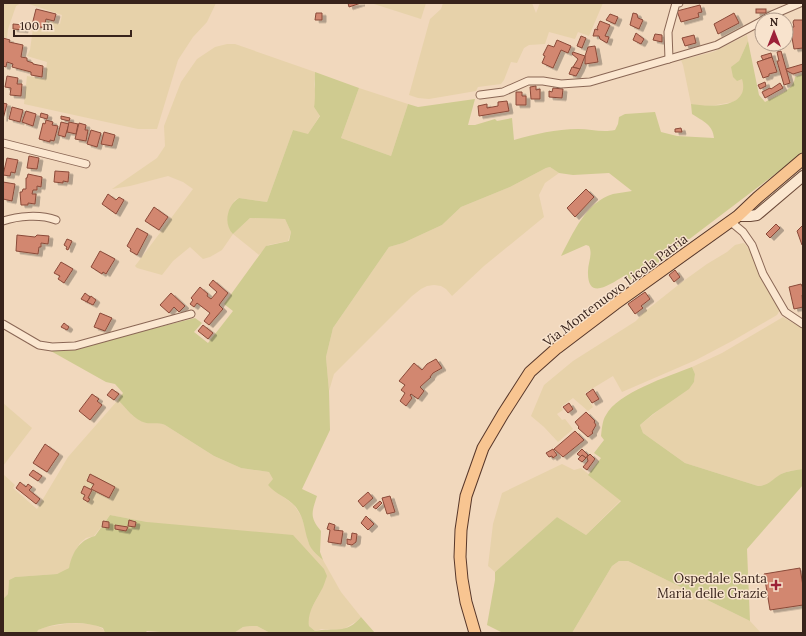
<svg xmlns="http://www.w3.org/2000/svg" width="806" height="636" font-family="Lora,serif">
<style>
.farmland{fill:#e7d2aa}
.green{fill:#cfcb90}
.building{fill:#d28770;stroke:#8a4a39;filter:url(#shadow)}
.lines{fill:none;stroke-linecap:round;stroke-linejoin:round}
.street-casing{stroke:#8a6755;stroke-width:9}
.secondary-casing{stroke:#6b4938;stroke-width:12}
.primary-casing{stroke:#57372a;stroke-width:13}
.street{stroke:#fbe7d0;stroke-width:7}
.secondary{stroke:#fbe7d0;stroke-width:10}
.primary{stroke:#f8c591;stroke-width:11}
.poi-dot{fill:#9d2138;stroke:#f8e3cd;stroke-width:1.5}
.labels{text-anchor:middle;stroke-width:3;stroke-linejoin:round;paint-order:stroke}
.street-label{font-size:13px;fill:#38231b;stroke:#f8e3cd}
.poi-label{font-size:13px;fill:#38231b;stroke:#f8e3cd;text-anchor:end}
</style>
<defs>
<filter id="shadow"><feDropShadow dx="4" dy="2.5" stdDeviation="0" flood-color="#0004"/></filter>
</defs>
<rect width="100%" height="100%" fill="#f1d8bd"/>
<!-- farmland -->
<g class="farmland">
<polygon points="3,3 21,3 16,6 8,29 7,38 3,37"/>
<polygon points="26,3 216,3 207,22 193,37 178,60 157,129 138,129 24,104 27,76 45,79 47,62 27,56 30,50 33,28 44,30 47,21 60,24 62,15"/>
<polygon points="371,3 426,3 421,19"/>
<polygon points="443,3 532,3 536,13 540,3 603,3 589,36 578,32 575,39 549,32 545,44 529,45 524,48 517,63 511,62 504,80 501,84 478,87 476,91 429,99 418,98 409,95 430,19 441,9"/>
<polygon points="747,35 748,41 739,61 745,87 743,94 739,99 733,102 716,105 699,106 691,104 683,65 681,60 713,52"/>
<polygon points="227,44 235,44 315,72 314,84 316,96 314,107 320,115 308,135 293,130 267,202 239,198 235,200 228,214 233,234 250,218 285,219 291,232 288,241 268,245 259,255 233,234 222,250 210,257 203,259 190,247 173,261 162,275 137,268 135,266 193,189 183,182 168,176 130,186 112,189 157,158 165,146 164,126 181,82 197,59 215,47"/>
<polygon points="359,88 408,104 391,156 341,138"/>
<polygon points="550,167 559,173 545,183 539,195 544,217 484,266 452,296 446,289 441,286 434,285 427,286 421,289 412,296 334,374 329,391 326,357 333,328 389,247 403,243 442,225 461,207 510,187 546,168"/>
<polygon points="743,243 745,244 752,253 766,288 780,310 777,315 734,340 696,360 622,392 613,376 585,393 593,407 588,411 573,398 561,407 563,410 557,414 562,420 565,419 573,429 558,442 544,427 531,416 544,385 573,361 636,321 643,313 682,282 707,264 727,252 735,245"/>
<polygon points="783,317 803,329 803,469 789,471 781,474 767,485 758,486 685,463 643,433 640,425 694,382 695,374 692,367 722,353"/>
<polygon points="118,400 132,415 146,423 158,422 165,425 214,456 241,468 269,472 274,479 268,485 294,505 301,516 306,529 308,542 314,552 323,560 341,592 361,617 357,621 342,630 322,629 315,631 309,626 308,620 309,613 322,589 147,522 110,515 94,536 86,538 80,543 73,555 69,568 63,572 57,574 15,577 9,580 8,594 3,599 3,474 15,485 13,488 37,509 68,457"/>
<polygon points="3,403 32,428 3,466"/>
<polygon points="562,464 574,470 581,468 621,500 586,535 557,517 495,572 488,566 493,524 502,493"/>
<polygon points="619,561 628,561 750,621 761,633 572,633 612,566"/>
<polygon points="71,623 93,624 103,629 105,633 37,633 38,630 46,627"/>
<polygon points="251,626 257,626 270,633 234,633 243,627"/>
</g>
<!-- green -->
<g class="green">
<path d="M748,41L759,95L765,102C775,96 794,91 795,77L803,74V153L642,275L639,274L628,281L624,276C609,285 587,301 588,271C588,263 593,254 589,246L586,245L561,256C573,233 586,202 613,194C619,193 626,192 632,191L609,173L573,175L559,173L550,167L546,168L510,187L461,207L442,225L403,243L389,247L333,328L326,357L329,391L330,430L302,489L317,496C312,512 309,517 321,531L320,552L323,560C317,555 310,549 308,541C304,528 304,517 295,506C287,497 275,494 268,485L273,479L269,472L241,468L214,456L165,425C158,422 152,424 146,423C134,420 126,408 118,400L123,393L115,384L106,382L49,350L72,349L195,318L202,323L194,332L208,343L233,311L224,304L266,246L289,241L291,232L285,219L250,218L233,234C223,224 227,205 239,198L267,202L293,130L308,134L320,116L314,107C316,95 314,84 315,72L359,88L341,138L391,156L408,104L418,107L475,99L468,125H475L495,119L497,121L512,118L514,140C535,134 556,129 578,129C591,129 602,133 615,130L618,124L619,117L625,114L655,112L661,132L677,136L714,138C713,125 703,121 692,114L691,104C709,107 751,109 742,79L737,81L733,77L731,67L739,61Z"/>
<path d="M692,367L695,374L694,382L689,389L653,414L640,425L643,433L685,463L758,486C770,485 771,480 781,474C788,471 796,470 803,469V485L747,549L750,621L628,561H619L612,566L572,633H503L487,625L495,580V572L557,517L586,535L621,501L588,475L601,458L594,453L604,440L601,436C602,429 602,421 606,415C617,393 669,376 692,367Z"/>
<path d="M110,515L147,522L293,535L324,569L327,576C325,581 324,586 321,591C315,602 307,613 309,626L315,631C334,627 346,635 361,617L375,633H270L257,626H251L243,627L234,633H174L147,631L145,633H105L103,628C84,620 57,622 38,630L37,633H3V599L8,594L9,580L15,577L57,574L69,568C72,553 79,540 95,536Z"/>
</g>
<!-- building -->
<g class="building">
<polygon points="348,3 361,3 349,7"/>
<polygon points="700,5 702,12 698,13 699,17 681,22 677,11"/>
<polygon points="36,9 56,14 54,21 46,19 44,28 32,25"/>
<rect x="756" y="9" width="10" height="4"/>
<polygon points="316,13 322,13 322,20 315,20"/>
<polygon points="633,13 637,14 638,18 643,20 639,29 630,25"/>
<polygon points="734,13 739,23 718,34 714,24"/>
<polygon points="610,14 618,17 615,24 606,20"/>
<polygon points="794,20 803,20 803,48 794,49 790,27 794,27 793,22"/>
<polygon points="600,21 610,25 605,36 609,37 607,43 600,39 599,36 593,36 595,29 598,30 597,28"/>
<polygon points="13,24 24,25 24,30 13,29"/>
<polygon points="636,33 644,39 641,44 633,40"/>
<polygon points="655,34 662,35 662,42 653,40"/>
<polygon points="694,35 696,43 685,46 682,38"/>
<polygon points="581,36 586,38 582,48 577,46"/>
<polygon points="3,38 10,40 9,42 23,45 21,57 27,58 27,61 33,63 33,64 43,66 42,77 31,75 31,72 12,67 13,64 7,62 6,67 3,66"/>
<polygon points="557,40 571,46 568,53 561,50 553,68 542,63 545,56 543,55 548,45 554,47"/>
<polygon points="595,46 598,62 585,64 585,56 588,47"/>
<polygon points="781,51 790,83 784,85 777,61 779,61 777,52"/>
<polygon points="573,52 585,56 580,69 573,67 578,59 572,54"/>
<polygon points="771,53 772,57 763,60 761,56"/>
<polygon points="772,57 777,72 769,74 769,76 763,78 757,62"/>
<polygon points="803,64 803,71 793,74 787,71 786,69"/>
<polygon points="572,67 580,69 576,76 569,74"/>
<polygon points="7,76 18,78 17,84 22,84 21,96 10,95 11,88 5,87"/>
<polygon points="765,82 766,86 760,89 758,85"/>
<polygon points="780,83 783,88 765,98 762,92 770,88 771,89"/>
<polygon points="536,86 536,90 540,89 540,99 531,99 530,87"/>
<polygon points="553,88 563,89 562,98 549,97 549,91 552,92"/>
<polygon points="516,92 522,92 522,96 526,96 526,105 516,105"/>
<polygon points="507,101 509,111 479,116 478,106 487,104 487,108 498,106 498,102"/>
<polygon points="3,103 7,104 3,119"/>
<polygon points="12,107 23,110 20,122 9,119"/>
<polygon points="26,111 36,114 33,126 22,122"/>
<polygon points="41,113 48,115 47,119 40,117"/>
<polygon points="61,116 70,118 69,121 61,119"/>
<polygon points="46,120 53,122 52,125 58,126 54,141 50,140 50,142 39,139 43,123 45,124"/>
<polygon points="61,122 69,124 65,137 58,135"/>
<polygon points="69,122 78,124 76,134 67,132"/>
<polygon points="79,123 86,125 85,130 88,130 86,141 75,139"/>
<polygon points="681,128 682,132 675,132 675,129"/>
<polygon points="91,130 101,133 97,147 87,144"/>
<polygon points="104,132 115,135 112,146 101,144"/>
<polygon points="29,156 39,158 37,169 27,168"/>
<polygon points="7,158 18,160 15,173 11,172 10,176 3,175"/>
<polygon points="55,171 69,172 68,182 63,181 63,183 54,182"/>
<polygon points="28,174 42,177 41,187 37,186 37,190 33,190 32,194 36,194 35,204 28,203 28,205 21,205 20,192 22,192 23,189 26,189 26,178 27,178"/>
<polygon points="3,182 15,184 12,201 3,199"/>
<polygon points="586,189 594,197 575,217 567,208"/>
<polygon points="108,194 116,200 119,197 124,200 116,214 102,204"/>
<polygon points="154,207 168,217 159,230 145,221"/>
<polygon points="776,224 780,228 770,238 766,234"/>
<polygon points="803,225 803,244 802,245 797,231"/>
<polygon points="137,228 148,234 137,255 130,251 131,249 127,246"/>
<polygon points="17,235 35,237 37,235 49,236 48,244 41,243 41,247 39,247 38,254 16,251"/>
<polygon points="67,239 72,241 68,250 66,249 67,247 64,245"/>
<polygon points="100,251 115,259 106,274 103,272 102,274 91,267"/>
<polygon points="61,262 73,269 64,283 58,279 60,276 54,273"/>
<polygon points="675,270 680,277 674,282 669,275"/>
<polygon points="213,280 228,293 219,305 223,309 209,325 204,321 210,313 197,303 194,307 190,304 193,300 191,298 200,287 208,294 207,296 211,299 217,292 209,285"/>
<polygon points="801,284 803,288 803,295 802,295 803,307 794,309 789,287"/>
<polygon points="645,292 650,299 641,306 643,308 635,314 628,304"/>
<polygon points="85,293 90,297 87,302 81,299"/>
<polygon points="171,293 185,306 179,312 174,307 169,313 160,305"/>
<polygon points="91,296 96,300 93,305 87,302"/>
<polygon points="100,313 112,318 105,331 94,327"/>
<polygon points="64,323 69,327 67,330 61,327"/>
<polygon points="203,325 213,333 208,339 198,331"/>
<polygon points="436,359 442,368 433,373 430,377 431,377 420,387 424,391 418,399 411,394 410,395 412,398 406,406 400,401 405,393 401,390 405,385 399,381 414,363 422,370 427,364"/>
<polygon points="112,389 119,394 114,400 107,395"/>
<polygon points="593,389 599,399 592,403 586,394"/>
<polygon points="92,394 99,399 97,401 102,405 90,420 79,411"/>
<polygon points="569,403 573,409 568,413 563,407"/>
<polygon points="586,412 595,421 594,422 596,425 592,432 593,433 588,437 578,428 579,427 575,422"/>
<polygon points="575,431 584,440 563,457 554,449"/>
<polygon points="45,444 59,454 47,472 33,463"/>
<polygon points="553,449 557,455 553,458 552,456 549,457 546,453"/>
<polygon points="582,449 588,455 586,458 582,455 581,457 577,454"/>
<polygon points="590,454 595,459 587,470 583,467 588,461 587,457"/>
<polygon points="582,455 586,458 582,462 578,459"/>
<polygon points="33,470 42,476 38,481 29,475"/>
<polygon points="90,474 115,487 109,498 91,489 94,484 87,481"/>
<polygon points="20,482 26,487 28,484 32,487 29,490 40,499 36,504 16,488"/>
<polygon points="84,486 92,490 88,498 90,499 88,502 83,499 85,495 81,493"/>
<polygon points="368,492 373,498 363,507 358,501"/>
<polygon points="390,496 395,512 387,514 382,498"/>
<polygon points="380,501 382,503 376,509 373,507"/>
<polygon points="366,516 374,524 368,530 361,523"/>
<polygon points="129,520 136,522 135,527 128,526"/>
<polygon points="103,521 109,522 109,528 102,527"/>
<polygon points="329,523 335,525 334,530 343,531 341,544 328,542 330,530 327,529"/>
<polygon points="115,525 128,527 126,531 115,529"/>
<polygon points="352,533 357,534 356,542 352,545 347,544 347,539 351,540"/>
<polygon points="800,568 803,586 803,605 770,610 764,574"/>
</g>
<g class="lines">
<!-- street casing -->
<g class="street-casing">
<g id="street">
<polyline points="763,20 772,15 800,3"/>
<polyline points="669,59 668,32 676,3 679,3"/>
<polyline points="480,95 503,92 528,81 543,81 561,84 590,82 717,45 762,21"/>
<polyline points="3,143 86,164"/>
<path d="M3,221C18,216 40,214 56,220"/>
<polyline points="731,222 743,232 752,245 763,274 785,312 803,324"/>
<polyline points="3,324 39,345 52,347 75,346 191,314"/>
</g>
</g>
<!-- secondary casing -->
<g class="secondary-casing">
<polyline id="secondary" points="738,216 750,216 757,215 803,176"/>
</g>
<!-- primary casing -->
<g class="primary-casing">
<polyline id="primary" points="475,633 466,602 462,579 460,557 461,530 466,496 483,448 503,414 530,372 557,348 615,304 738,216 757,198 803,159"/>
</g>
<!-- street -->
<use href="#street" class="street"/>
<!-- secondary -->
<use href="#secondary" class="secondary"/>
<!-- primary -->
<use href="#primary" class="primary"/>
</g>
<!-- markers -->
<path class="poi-dot" d="M774 579h4v4h4v4h-4v4h-4v-4h-4v-4h4z"/>
<g class="labels">
<!-- street labels -->
<g class="street-label">
<text transform="translate(615 290) rotate(-37)" y="5">Via Montenuovo Licola Patria</text>
</g>
<!-- poi labels -->
<g class="poi-label">
<text x="767" y="583">Ospedale Santa<tspan x="767" dy="15">Maria delle Grazie</tspan></text>
</g>
</g>
<!-- border -->
<rect width="806" height="636" fill="none" stroke="#38231b" stroke-width="8"/>
<!-- north arrow -->
<g transform="translate(774 32)"><circle r="19" fill="#f8e3cd" stroke="#ab9686"/>
<path d="M0-3L7 15L0 10L-7 15Z" fill="#9d2138"/>
<text y="-6" font-size="11" font-weight="bold" text-anchor="middle" fill="#38231b">N</text>
</g>
<!-- scale -->
<path d="M14 30v6h117v-6" fill="none" stroke="#38231b" stroke-width="2"/>
<text x="20" y="30" font-size="12" fill="#38231b" stroke="#f8e3cd" stroke-width="3" paint-order="stroke">100 m</text>
</svg>
